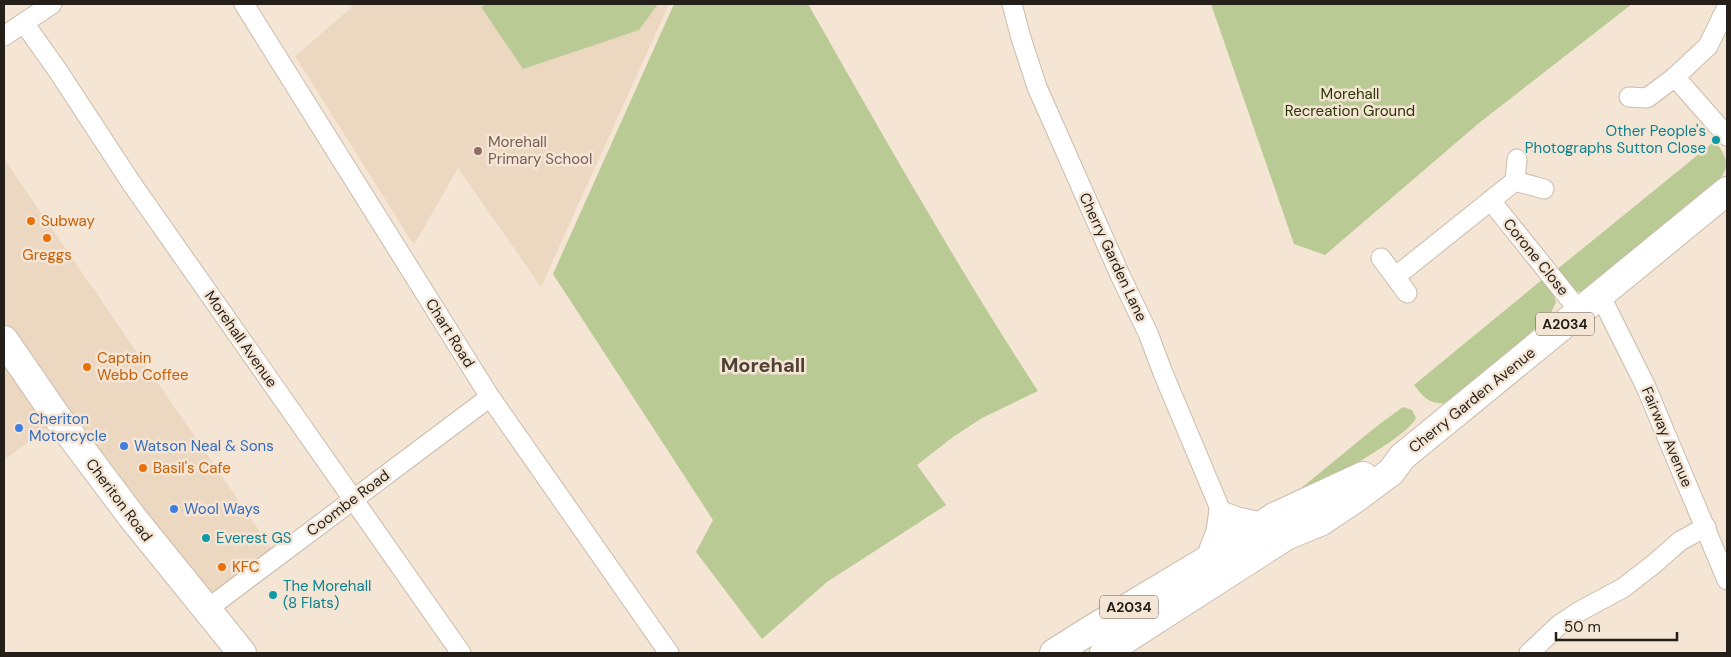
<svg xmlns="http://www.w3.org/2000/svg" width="1731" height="657" font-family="'DM Sans',sans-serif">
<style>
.built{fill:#ecd7c1}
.green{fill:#baca95}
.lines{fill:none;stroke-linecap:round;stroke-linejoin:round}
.minor-casing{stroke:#cabbab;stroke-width:21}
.secondary-casing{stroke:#cabbab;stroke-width:30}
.primary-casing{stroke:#cabbab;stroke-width:30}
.minor{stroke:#fff;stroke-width:19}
.secondary{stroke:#fff;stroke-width:28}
.primary{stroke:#fff;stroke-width:28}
.culture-dot{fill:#0f9aa8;stroke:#f4e5d4;stroke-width:2}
.education-dot{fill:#8d6e63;stroke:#f4e5d4;stroke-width:2}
.food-dot{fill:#e8710a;stroke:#f4e5d4;stroke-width:2}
.shop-dot{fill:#3f7fe0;stroke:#f4e5d4;stroke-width:2}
.labels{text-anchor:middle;stroke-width:5;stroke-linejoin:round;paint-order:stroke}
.shield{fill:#f4e5d4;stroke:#625a51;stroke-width:1}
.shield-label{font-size:14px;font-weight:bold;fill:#241f19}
.park-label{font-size:15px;fill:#2c3707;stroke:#f4e5d4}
.culture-label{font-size:15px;fill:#0d838f;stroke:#f4e5d4;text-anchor:start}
.education-label{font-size:15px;fill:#785e54;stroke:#f4e5d4;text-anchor:start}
.food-label{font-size:15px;fill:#c56008;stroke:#f4e5d4;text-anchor:start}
.street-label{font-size:15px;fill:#241f19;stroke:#f4e5d4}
.shop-label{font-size:15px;fill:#366cbe;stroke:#f4e5d4;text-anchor:start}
.district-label{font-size:20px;font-weight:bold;fill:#4f4235;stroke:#f4e5d4}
</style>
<rect width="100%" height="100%" fill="#f4e5d4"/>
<!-- built -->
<g class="built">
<polygon points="350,4 669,4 541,287 458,168 414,245 295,56 352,7"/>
<polygon points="4,159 274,552 206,602 63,416 4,460"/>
</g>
<!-- green -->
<g class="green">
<polygon points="487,4 658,4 639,30 523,69 481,7"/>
<path d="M674,4H808C882,134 956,265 1038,391L982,418L953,437L917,465L946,505L827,582L762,639L696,552L713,520L553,274Z"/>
<polygon points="1211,4 1632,4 1479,123 1325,255 1294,244"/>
<path d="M1715,141C1728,159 1731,166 1716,184L1591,290L1575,292L1555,271Z"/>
<path d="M1543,279L1552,290L1556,302L1551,313L1529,334L1531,339L1454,404C1431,403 1428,403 1414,385Z"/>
<path d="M1403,407L1412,410L1416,418C1405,441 1304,492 1278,507L1377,426Z"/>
</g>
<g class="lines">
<!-- minor casing -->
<g class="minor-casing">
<g id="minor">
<polyline points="244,4 490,397 669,653"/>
<polyline points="1012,4 1021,38 1037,87 1120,275 1148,333 1163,373 1239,554"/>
<polyline points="24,23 58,71 132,184 461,653"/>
<polyline points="4,36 52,4"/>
<polyline points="1675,77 1727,136"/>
<polyline points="1629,97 1647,98 1675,77 1708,46 1727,7"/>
<polyline points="1515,181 1544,189"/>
<polyline points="1491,201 1580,312"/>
<polyline points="1381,258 1407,293"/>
<polyline points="1395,277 1515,181 1517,159"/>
<polyline points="1598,297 1606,307 1646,387 1727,580"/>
<polyline points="1219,510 1238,517 1266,523"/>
<polyline points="1204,562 1216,531 1219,510"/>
<polyline points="206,610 490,397"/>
<polyline points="1529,653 1559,625 1580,611 1623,588 1654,564 1680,541 1706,527"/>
</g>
</g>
<!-- secondary casing -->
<g class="secondary-casing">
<polyline id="secondary" points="4,340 57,417 132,517 242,653"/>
</g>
<!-- primary casing -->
<g class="primary-casing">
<g id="primary">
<polyline points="1054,653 1097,626 1234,544 1274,517 1363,476"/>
<polyline points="1104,653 1286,536 1320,522 1356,498 1391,472 1402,457 1727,191"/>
</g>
</g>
<!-- minor -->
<use href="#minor" class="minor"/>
<!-- secondary -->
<use href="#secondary" class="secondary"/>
<!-- primary -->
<use href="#primary" class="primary"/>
</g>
<!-- markers -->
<g class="culture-dot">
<circle cx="1716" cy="140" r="5"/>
<circle cx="206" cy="538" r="5"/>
<circle cx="273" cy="595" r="5"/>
</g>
<circle class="education-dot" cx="478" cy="151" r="5"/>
<g class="food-dot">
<circle cx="31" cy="221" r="5"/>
<circle cx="47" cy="238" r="5"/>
<circle cx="87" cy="367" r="5"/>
<circle cx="143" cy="468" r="5"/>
<circle cx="222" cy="567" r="5"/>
</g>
<g class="shop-dot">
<circle cx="19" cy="428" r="5"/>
<circle cx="124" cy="446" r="5"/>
<circle cx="174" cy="509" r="5"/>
</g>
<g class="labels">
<!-- shield labels -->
<g class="shield">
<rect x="1536" y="312.5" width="58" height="23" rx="4"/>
<rect x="1100" y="595.5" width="58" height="23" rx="4"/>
</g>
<g class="shield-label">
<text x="1565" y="329">A2034</text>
<text x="1129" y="612">A2034</text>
</g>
<!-- park labels -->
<g class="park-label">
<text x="1350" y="99">Morehall<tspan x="1350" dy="17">Recreation Ground</tspan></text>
</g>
<!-- culture labels -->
<g class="culture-label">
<text x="1706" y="136" text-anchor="end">Other People's<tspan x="1706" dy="17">Photographs Sutton Close</tspan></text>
<text x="216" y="543">Everest GS</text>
<text x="283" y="591">The Morehall<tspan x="283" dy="17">(8 Flats)</tspan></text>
</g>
<!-- education labels -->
<g class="education-label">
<text x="488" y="147">Morehall<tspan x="488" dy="17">Primary School</tspan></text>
</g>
<!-- food labels -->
<g class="food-label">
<text x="41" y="226">Subway</text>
<text x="47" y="260" text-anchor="middle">Greggs</text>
<text x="97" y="363">Captain<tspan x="97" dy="17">Webb Coffee</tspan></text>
<text x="153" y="473">Basil's Cafe</text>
<text x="232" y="572">KFC</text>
</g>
<!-- street labels -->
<g class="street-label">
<text transform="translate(1113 257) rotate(65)" y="5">Cherry Garden Lane</text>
<text transform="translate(1536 257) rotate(51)" y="5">Corone Close</text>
<text transform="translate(450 333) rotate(58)" y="5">Chart Road</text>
<text transform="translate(241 339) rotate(55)" y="5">Morehall Avenue</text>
<text transform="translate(1472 400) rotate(-39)" y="5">Cherry Garden Avenue</text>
<text transform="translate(1667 437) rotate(67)" y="5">Fairway Avenue</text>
<text transform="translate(119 500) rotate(53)" y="5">Cheriton Road</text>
<text transform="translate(348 503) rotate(-37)" y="5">Coombe Road</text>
</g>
<!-- shop labels -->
<g class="shop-label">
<text x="29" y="424">Cheriton<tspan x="29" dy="17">Motorcycle</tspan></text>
<text x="134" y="451">Watson Neal &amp; Sons</text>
<text x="184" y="514">Wool Ways</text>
</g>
<!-- district labels -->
<g class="district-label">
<text x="763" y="372">Morehall</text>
</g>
</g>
<!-- border -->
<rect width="1731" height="657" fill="none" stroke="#241f19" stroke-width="10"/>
<!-- scale -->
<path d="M1556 632v8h121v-8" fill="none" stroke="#241f19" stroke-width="2.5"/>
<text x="1564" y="632" font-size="15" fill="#241f19" stroke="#f4e5d4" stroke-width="4" paint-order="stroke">50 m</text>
</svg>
